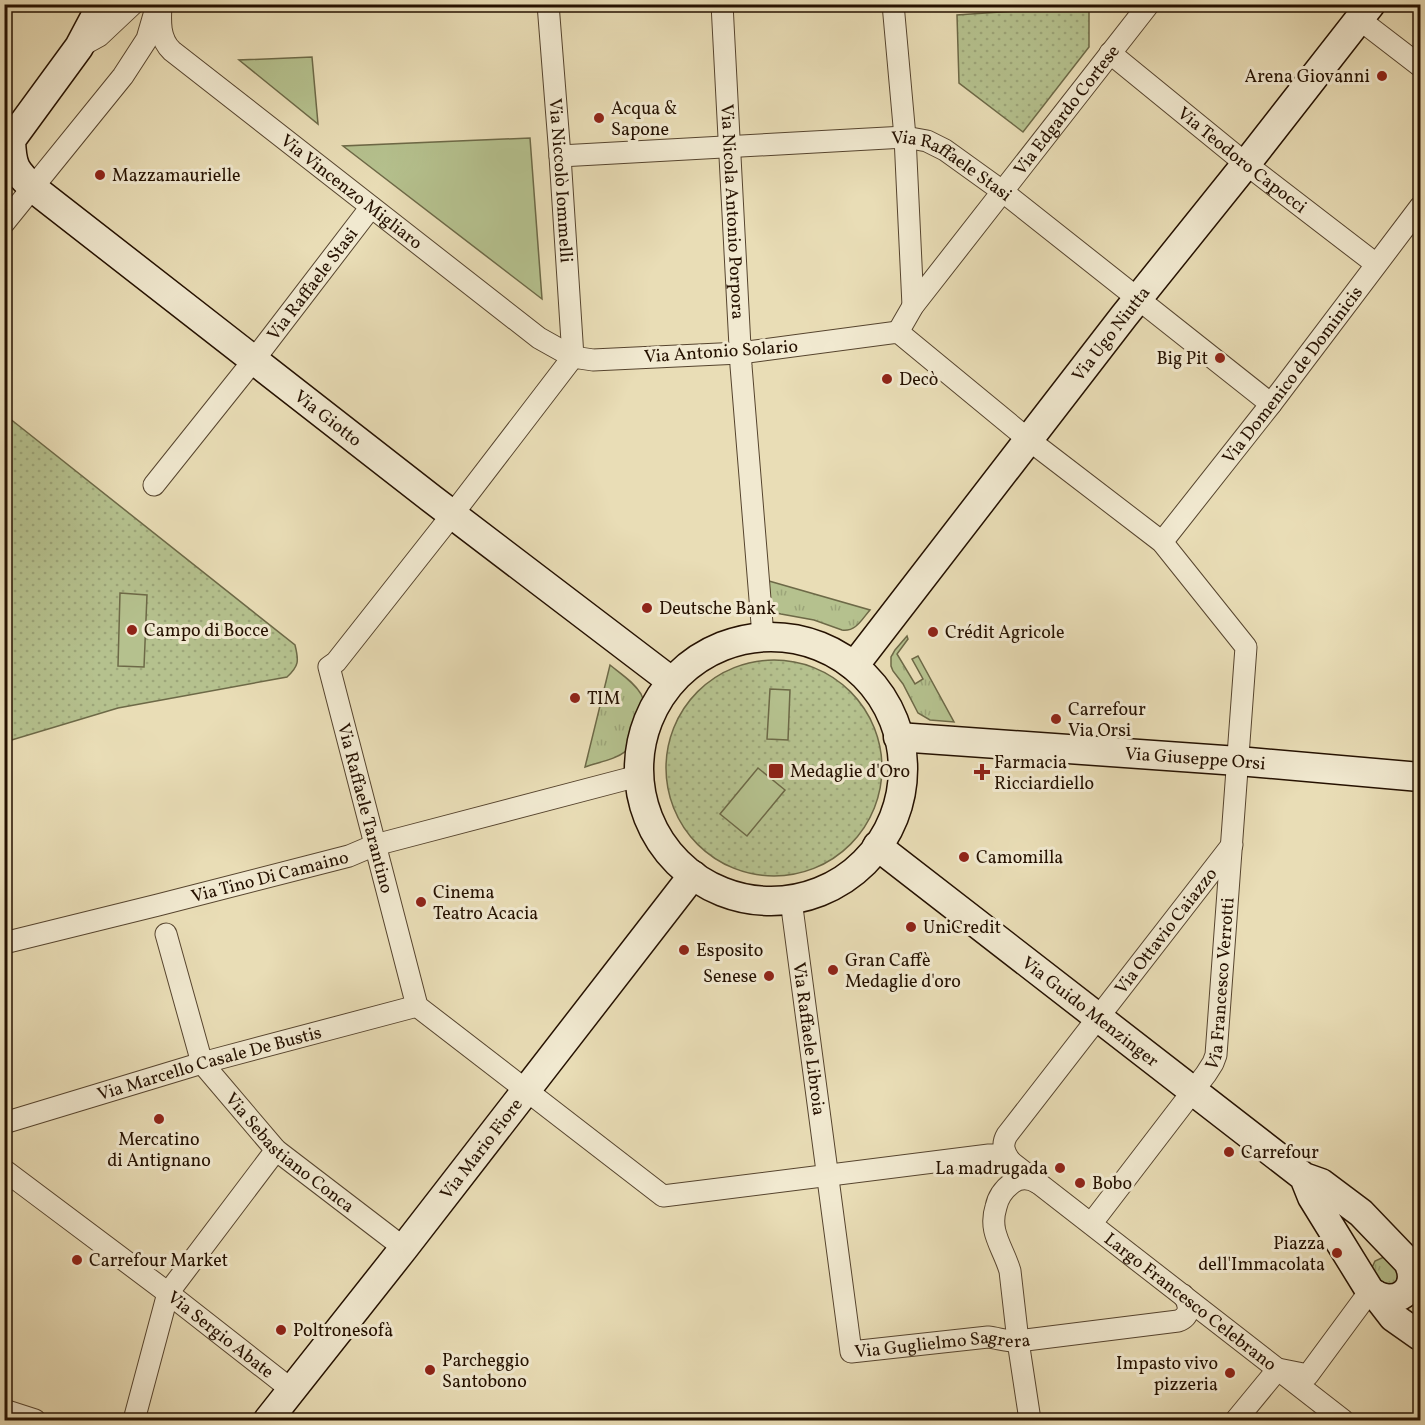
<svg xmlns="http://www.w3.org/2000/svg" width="1425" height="1425" font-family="Vollkorn,serif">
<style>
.grass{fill:url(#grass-tufts);stroke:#6d6947;stroke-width:1.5}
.park{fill:url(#park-dots);stroke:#6d6947;stroke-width:1.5}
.garden{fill:#b5c18e;stroke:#6d6947;stroke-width:1.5}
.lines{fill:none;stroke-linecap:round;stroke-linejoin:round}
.street-casing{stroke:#56442e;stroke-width:23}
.secondary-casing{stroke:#251100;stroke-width:31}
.street{stroke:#f1e9d0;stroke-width:21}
.secondary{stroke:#f1e9d0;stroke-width:28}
.poi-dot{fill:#8f2418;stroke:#f1e9d0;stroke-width:2}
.labels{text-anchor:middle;stroke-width:6;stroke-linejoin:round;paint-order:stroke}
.poi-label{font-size:18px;fill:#251100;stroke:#f1e9d0;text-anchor:start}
.street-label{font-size:18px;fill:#251100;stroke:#f1e9d0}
</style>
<defs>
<pattern id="grass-tufts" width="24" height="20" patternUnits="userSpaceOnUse" patternTransform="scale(1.5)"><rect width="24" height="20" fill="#b5c18e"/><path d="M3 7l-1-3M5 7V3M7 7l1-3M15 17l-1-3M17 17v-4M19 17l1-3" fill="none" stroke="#9ca579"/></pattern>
<pattern id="park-dots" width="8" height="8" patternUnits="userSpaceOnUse" patternTransform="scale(1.5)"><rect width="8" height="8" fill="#b5c18e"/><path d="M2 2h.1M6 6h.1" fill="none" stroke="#9ca579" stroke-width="1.8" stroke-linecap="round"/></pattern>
</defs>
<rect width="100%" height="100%" fill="#e9ddb6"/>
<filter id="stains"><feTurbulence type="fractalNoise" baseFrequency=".00333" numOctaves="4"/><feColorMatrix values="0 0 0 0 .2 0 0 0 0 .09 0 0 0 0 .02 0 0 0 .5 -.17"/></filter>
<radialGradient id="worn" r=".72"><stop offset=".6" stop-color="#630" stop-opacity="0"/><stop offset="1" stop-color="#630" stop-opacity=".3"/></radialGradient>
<!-- grass -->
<g class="grass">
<path d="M769,581L870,610C862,619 856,632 842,630L814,620L781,614L777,613L774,610L770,602Z"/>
<polygon points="907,636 908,639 897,654 915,684 923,679 912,659 918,656 954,722 930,720 918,713 903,684 893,671 891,666 891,657 895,650"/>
<path d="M610,665C621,674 634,682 641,694C645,702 645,712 643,721C634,757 616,757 585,767Z"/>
<polygon points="1386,1256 1403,1263 1392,1294 1370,1272 1375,1261"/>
</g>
<!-- park -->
<g class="park">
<polygon points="1089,6 1089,47 1023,132 959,83 957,15"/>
<path d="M4,414L295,645C299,661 299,666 287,677L118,708L5,742Z"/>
<circle cx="774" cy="768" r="108"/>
</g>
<!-- garden -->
<g class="garden">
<polygon points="312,57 318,124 239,60"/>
<polygon points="530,138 542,299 343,146"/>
<polygon points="120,593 147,595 144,667 118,666"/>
<polygon points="770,689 790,690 788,740 767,739"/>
<polygon points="758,768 785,790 747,836 720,814"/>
</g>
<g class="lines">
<!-- street casing -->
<g class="street-casing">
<g id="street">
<path id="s1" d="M161,4C160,21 159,39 172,51L539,338L573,357"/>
<path id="s2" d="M548,4L560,156L573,357"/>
<path id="s3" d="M722,4L741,366L763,636"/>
<polyline points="893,4 905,137 913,306"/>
<polyline points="1359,19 1420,66"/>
<polyline points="79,47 99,36 133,4"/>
<path id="s4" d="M1110,53L1246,164L1376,264"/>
<path id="s5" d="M560,156L905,137L927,141L945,150L1002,191L1271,404"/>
<polyline points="4,223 123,76 147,39 156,8"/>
<path id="s6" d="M898,332L913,306L1149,4"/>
<path id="s7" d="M154,485L253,361L371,207"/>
<path id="s8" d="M1162,542L1271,404L1420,207"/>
<path id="s9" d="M791,900L851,1352L988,1337C998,1338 1008,1342 1018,1341L1178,1321C1190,1317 1191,1305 1183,1295"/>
<path id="s10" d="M166,934L202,1063L276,1150L404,1248"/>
<path id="s11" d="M4,943L158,905L349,856L375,845L638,776"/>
<path id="s12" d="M4,1123L202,1063L417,1006"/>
<path id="s13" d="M1011,1162C1004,1153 1001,1145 1007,1135L1232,845"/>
<path id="s14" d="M4,1170L168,1293L292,1390"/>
<path id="s15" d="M1091,1224L1206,1074L1213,1063L1216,1055L1246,647L1162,542L1029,440L898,332L740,353L593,360L573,357L452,515L336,662L329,667L417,1006L663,1196L989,1155H995L1006,1158L1343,1420"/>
<polyline points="4,1410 35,1420"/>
<polyline points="134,1420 168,1293 276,1150"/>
<path d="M1030,1420L1018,1341L1010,1271C1003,1247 988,1232 996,1207C998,1197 1004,1189 1012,1183C1020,1177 1030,1178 1038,1183"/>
<polyline points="1236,1420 1278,1369 1308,1375 1370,1291"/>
</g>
</g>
<!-- secondary casing -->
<g class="secondary-casing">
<g id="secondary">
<path id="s16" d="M99,4L96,15L79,47L11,140C12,167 15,170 33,188L432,499L671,681"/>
<circle cx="771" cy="769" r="132"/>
<path id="s17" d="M854,666L1124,316L1246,164L1371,4"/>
<path id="s18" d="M898,737L1238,761L1420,777"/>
<path id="s19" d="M877,846L1304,1177L1321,1183L1361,1213L1408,1262C1422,1290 1394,1310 1370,1291L1312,1197L1304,1177"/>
<polyline points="1376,1295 1393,1317 1420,1336"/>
<path id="s20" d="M268,1420L404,1248L693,875"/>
</g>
</g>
<!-- street -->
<use href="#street" class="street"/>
<!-- secondary -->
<use href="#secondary" class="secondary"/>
</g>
<!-- markers -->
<g class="poi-dot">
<circle cx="1382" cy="76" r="6"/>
<circle cx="599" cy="118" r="6"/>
<circle cx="100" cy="175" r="6"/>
<circle cx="1220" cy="358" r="6"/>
<circle cx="887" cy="379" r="6"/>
<circle cx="647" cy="608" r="6"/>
<circle cx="132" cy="630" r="6"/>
<circle cx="933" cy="632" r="6"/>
<circle cx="575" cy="698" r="6"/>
<circle cx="1056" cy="719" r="6"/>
<rect x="768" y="763" width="16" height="16" rx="3"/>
<path d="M979 763h6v6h6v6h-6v6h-6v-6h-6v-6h6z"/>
<circle cx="964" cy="857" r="6"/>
<circle cx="421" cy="902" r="6"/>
<circle cx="911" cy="927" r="6"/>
<circle cx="684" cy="950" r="6"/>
<circle cx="833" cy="970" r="6"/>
<circle cx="769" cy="976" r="6"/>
<circle cx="159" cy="1119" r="6"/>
<circle cx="1229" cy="1152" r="6"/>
<circle cx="1060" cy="1168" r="6"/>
<circle cx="1080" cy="1183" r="6"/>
<circle cx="1337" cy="1253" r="6"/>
<circle cx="77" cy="1260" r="6"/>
<circle cx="281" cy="1330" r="6"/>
<circle cx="430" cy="1370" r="6"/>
<circle cx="1230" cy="1373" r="6"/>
</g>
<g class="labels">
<!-- poi labels -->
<g class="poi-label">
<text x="1370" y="82" text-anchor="end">Arena Giovanni</text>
<text x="611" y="114">Acqua &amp;<tspan x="611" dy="21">Sapone</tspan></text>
<text x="112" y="181">Mazzamaurielle</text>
<text x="1208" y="364" text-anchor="end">Big Pit</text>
<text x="899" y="385">Decò</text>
<text x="659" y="614">Deutsche Bank</text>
<text x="144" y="636">Campo di Bocce</text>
<text x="945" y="638">Crédit Agricole</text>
<text x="587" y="704">TIM</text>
<text x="1068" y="715">Carrefour<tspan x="1068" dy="21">Via Orsi</tspan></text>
<text x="994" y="768">Farmacia<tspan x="994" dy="21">Ricciardiello</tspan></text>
<text x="790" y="777">Medaglie d'Oro</text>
<text x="976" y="863">Camomilla</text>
<text x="433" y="898">Cinema<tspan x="433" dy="21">Teatro Acacia</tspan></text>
<text x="923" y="933">UniCredit</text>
<text x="696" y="956">Esposito</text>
<text x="845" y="966">Gran Caffè<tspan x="845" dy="21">Medaglie d'oro</tspan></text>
<text x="757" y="982" text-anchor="end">Senese</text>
<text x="159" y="1145" text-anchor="middle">Mercatino<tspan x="159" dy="21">di Antignano</tspan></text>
<text x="1241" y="1158">Carrefour</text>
<text x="1048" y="1174" text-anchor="end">La madrugada</text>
<text x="1092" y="1189">Bobo</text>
<text x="1325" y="1249" text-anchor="end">Piazza<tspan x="1325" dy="21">dell'Immacolata</tspan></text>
<text x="89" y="1266">Carrefour Market</text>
<text x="293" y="1336">Poltronesofà</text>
<text x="442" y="1366">Parcheggio<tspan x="442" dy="21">Santobono</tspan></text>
<text x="1218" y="1369" text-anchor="end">Impasto vivo<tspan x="1218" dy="21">pizzeria</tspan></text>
</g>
<!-- street labels -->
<g class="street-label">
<text dy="6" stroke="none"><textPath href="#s6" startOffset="279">Via Edgardo Cortese</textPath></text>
<text dy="6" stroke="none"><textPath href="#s4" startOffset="170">Via Teodoro Capocci</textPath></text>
<text dy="6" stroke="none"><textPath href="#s5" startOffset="400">Via Raffaele Stasi</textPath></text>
<text dy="6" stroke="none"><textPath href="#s2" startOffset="177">Via Niccolò Iommelli</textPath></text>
<text dy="6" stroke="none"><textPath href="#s1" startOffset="278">Via Vincenzo Migliaro</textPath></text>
<text dy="6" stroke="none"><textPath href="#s3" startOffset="208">Via Nicola Antonio Porpora</textPath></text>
<text dy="6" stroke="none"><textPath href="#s7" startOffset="256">Via Raffaele Stasi</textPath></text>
<text dy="6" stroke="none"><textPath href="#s17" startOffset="420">Via Ugo Niutta</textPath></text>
<text transform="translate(721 351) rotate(-4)" y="6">Via Antonio Solario</text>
<text dy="6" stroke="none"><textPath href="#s8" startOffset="212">Via Domenico de Dominicis</textPath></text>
<text dy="6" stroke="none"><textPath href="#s16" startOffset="592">Via Giotto</textPath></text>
<text dy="6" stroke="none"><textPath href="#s18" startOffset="298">Via Giuseppe Orsi</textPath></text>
<text dy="6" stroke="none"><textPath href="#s15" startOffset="1959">Via Raffaele Tarantino</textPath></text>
<text dy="6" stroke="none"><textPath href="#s11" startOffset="274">Via Tino Di Camaino</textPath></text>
<text dy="6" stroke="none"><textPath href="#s13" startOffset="288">Via Ottavio Caiazzo</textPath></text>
<text dy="6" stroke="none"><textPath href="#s15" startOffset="282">Via Francesco Verrotti</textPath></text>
<text dy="6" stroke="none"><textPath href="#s19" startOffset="270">Via Guido Menzinger</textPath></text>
<text dy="6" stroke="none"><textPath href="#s9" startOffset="140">Via Raffaele Libroia</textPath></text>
<text dy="6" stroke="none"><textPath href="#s12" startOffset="214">Via Marcello Casale De Bustis</textPath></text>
<text dy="6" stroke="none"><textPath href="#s20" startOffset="345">Via Mario Fiore</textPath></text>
<text dy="6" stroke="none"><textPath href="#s10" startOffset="260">Via Sebastiano Conca</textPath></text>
<text dy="6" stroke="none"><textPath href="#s15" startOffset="3054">Largo Francesco Celebrano</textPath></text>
<text dy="6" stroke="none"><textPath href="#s14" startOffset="272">Via Sergio Abate</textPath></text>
<text dy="6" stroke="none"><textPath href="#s9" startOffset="548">Via Guglielmo Sagrera</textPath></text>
</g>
</g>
<!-- margin -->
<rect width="1425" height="1425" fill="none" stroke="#e9ddb6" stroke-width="24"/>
<rect x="6" y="6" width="1413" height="1413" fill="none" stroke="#251100" stroke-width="3"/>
<rect x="12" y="12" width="1401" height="1401" fill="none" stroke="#251100" stroke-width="1.5"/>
<rect width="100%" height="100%" filter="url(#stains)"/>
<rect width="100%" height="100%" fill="url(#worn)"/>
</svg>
